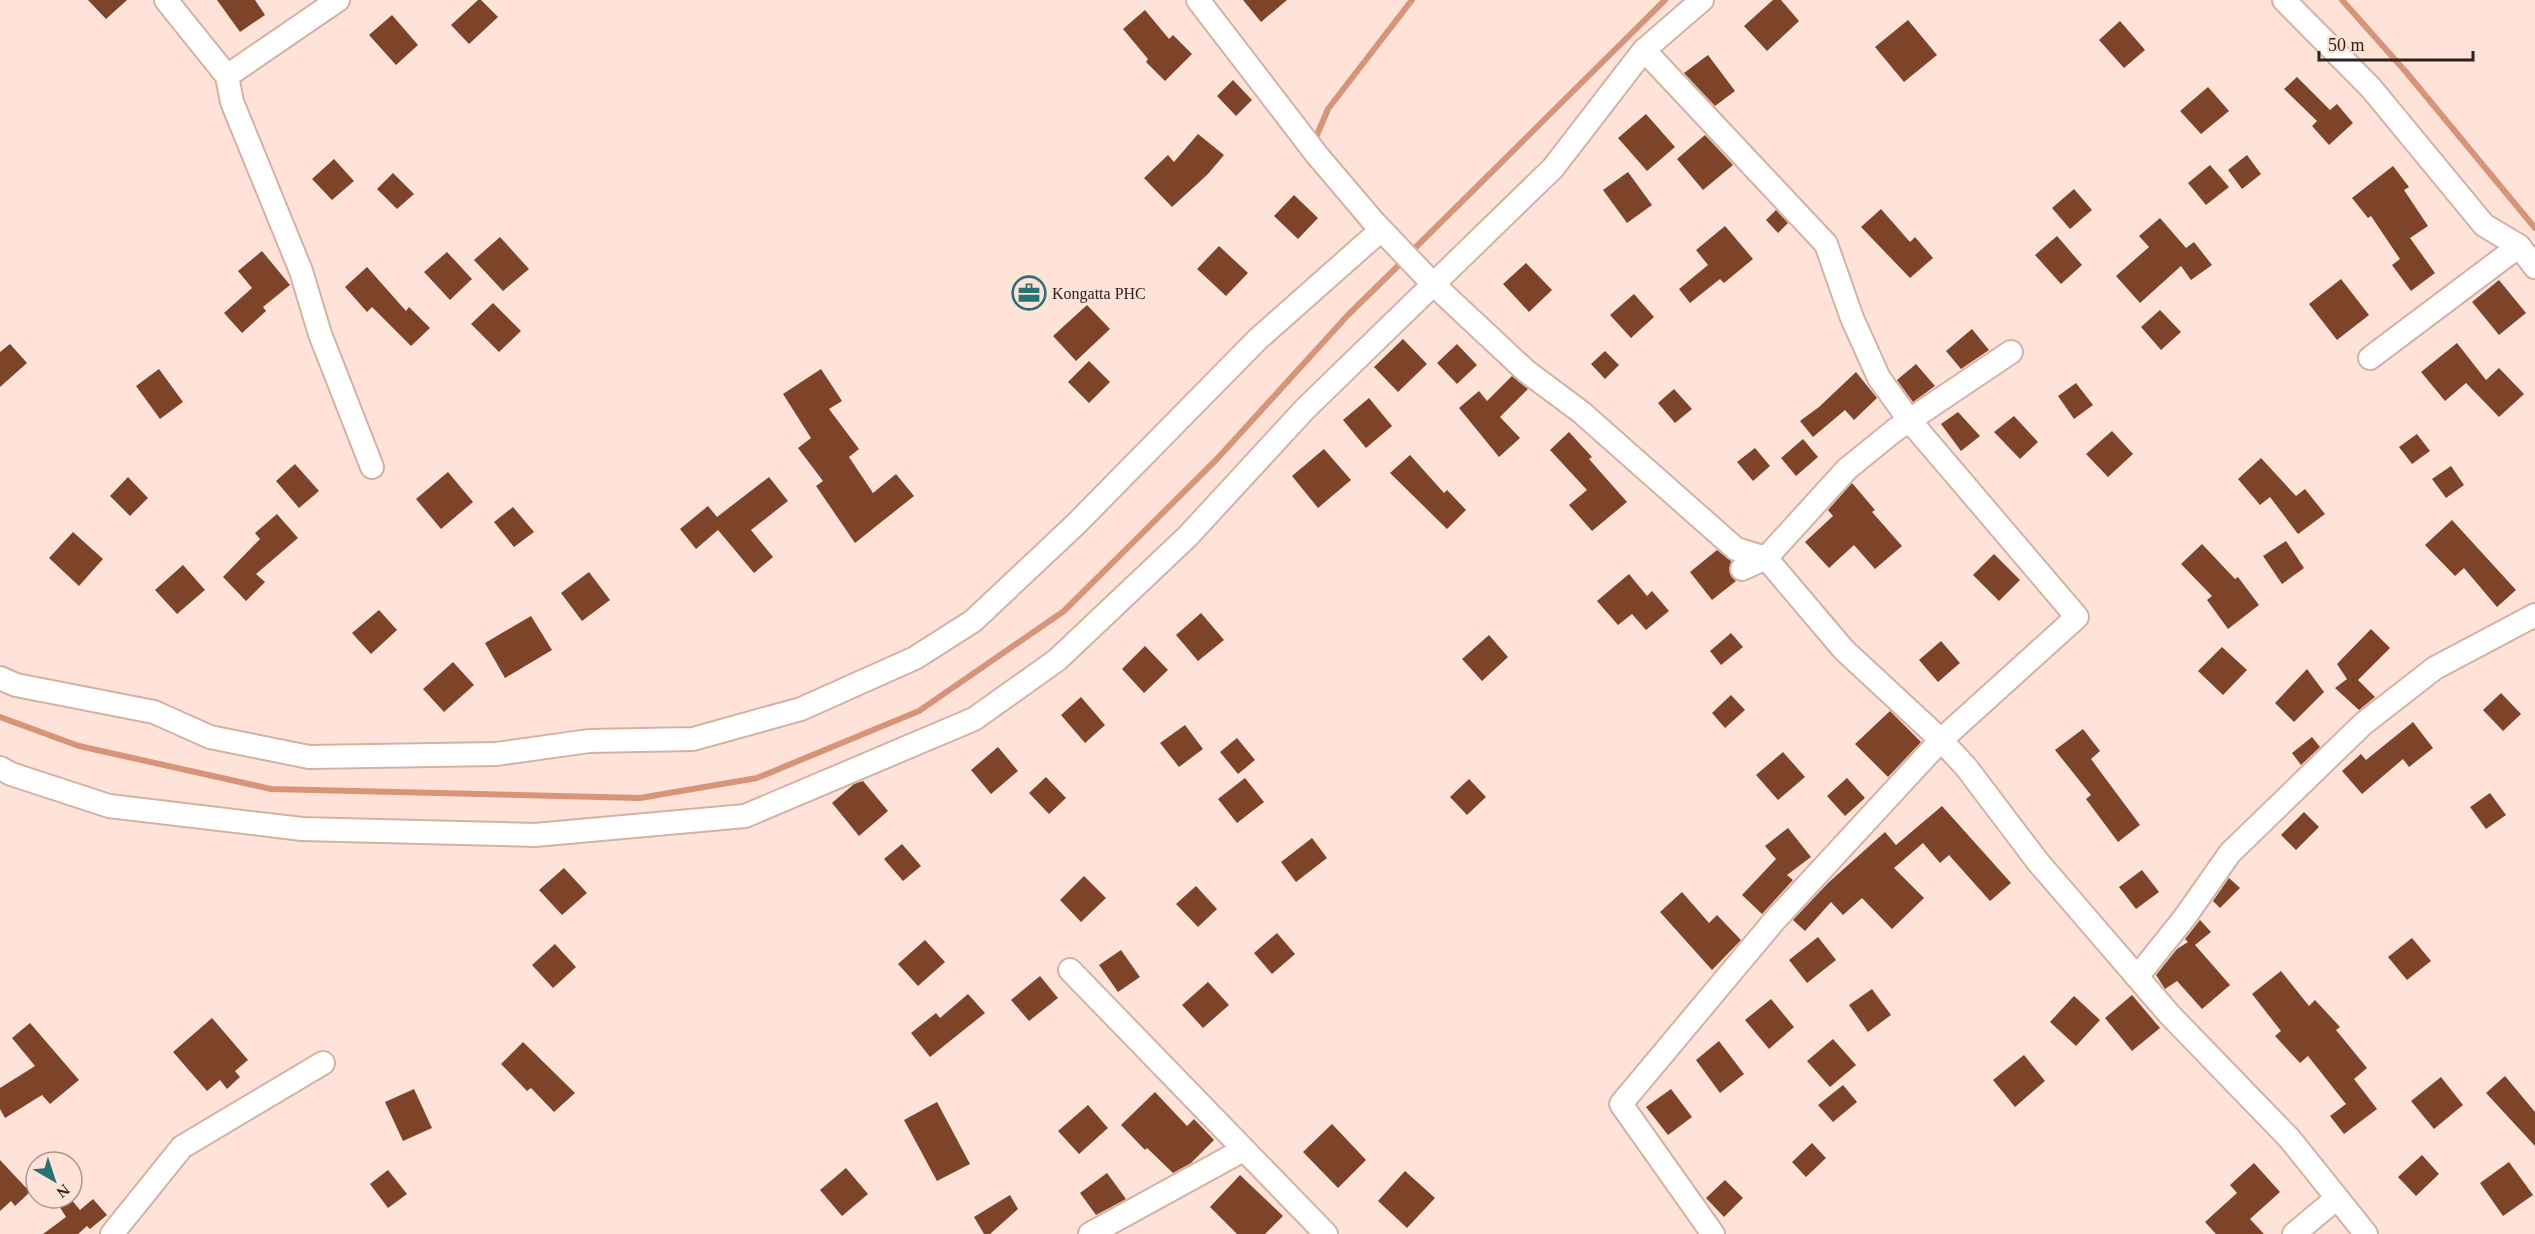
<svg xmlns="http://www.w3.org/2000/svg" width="2535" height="1234" font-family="'Times New Roman',serif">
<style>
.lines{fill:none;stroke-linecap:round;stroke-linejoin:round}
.stream{stroke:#d69579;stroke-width:6}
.building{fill:#7d442a}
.street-casing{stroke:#d3b2a4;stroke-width:26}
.street{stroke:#fff;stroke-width:22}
.labels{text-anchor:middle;stroke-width:6;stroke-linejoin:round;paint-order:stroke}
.poi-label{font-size:16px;fill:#2e221d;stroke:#ffe3d8;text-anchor:start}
</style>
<rect width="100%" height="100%" fill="#ffe3d8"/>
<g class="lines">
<!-- stream -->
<g class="stream">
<polyline points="2342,0 2406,72 2535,228"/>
<polyline points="1317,135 1328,109 1412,0"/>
<polyline points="1410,253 1665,0"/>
<polyline points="0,717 79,746 271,789 640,798 757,778 919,711 1064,611 1217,459 1348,315 1403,261"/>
</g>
</g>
<!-- building -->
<g class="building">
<polygon points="88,0 127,0 106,19"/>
<polygon points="217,0 255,0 265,15 240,32"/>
<polygon points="478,0 481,0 498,17 469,44 451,25"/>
<polygon points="1243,0 1287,0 1261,22"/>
<polygon points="1773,0 1781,0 1799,21 1767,51 1744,26"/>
<polygon points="1145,10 1169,39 1173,35 1192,54 1165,81 1146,62 1148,59 1123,29"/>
<polygon points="392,15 418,45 396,65 369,35"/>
<polygon points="1908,20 1937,55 1904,82 1875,47"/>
<polygon points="2120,21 2145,50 2124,68 2099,40"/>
<polygon points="1708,55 1735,91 1715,106 1684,73"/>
<polygon points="2297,77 2330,110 2337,104 2353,123 2329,145 2312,126 2317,121 2284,89"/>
<polygon points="1233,80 1252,100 1236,116 1217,96"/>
<polygon points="2208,87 2229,111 2201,134 2180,111"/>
<polygon points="1646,114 1675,147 1647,171 1618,138"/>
<polygon points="1198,134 1224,155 1208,174 1172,207 1144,178 1168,155 1174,162"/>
<polygon points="1705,135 1733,165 1703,190 1677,159"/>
<polygon points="2247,155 2261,174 2242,189 2228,170"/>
<polygon points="334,159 354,181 332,200 312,179"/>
<polygon points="2210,165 2229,187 2206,205 2188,183"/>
<polygon points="2393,166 2409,187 2404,190 2428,226 2410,238 2435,273 2411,291 2392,265 2400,259 2371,216 2368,218 2352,198"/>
<polygon points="1628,172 1652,205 1627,223 1603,190"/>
<polygon points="393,173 414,194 397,209 377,189"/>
<polygon points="2074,189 2092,210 2070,229 2052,208"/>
<polygon points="1294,195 1318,218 1298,239 1274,216"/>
<polygon points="1881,209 1910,242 1915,237 1933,258 1910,278 1861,227"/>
<polygon points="1776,210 1788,223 1778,233 1766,220"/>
<polygon points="2160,218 2186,248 2194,242 2212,265 2191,280 2181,266 2140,303 2116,276 2149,247 2139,236"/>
<polygon points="1725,226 1753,259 1724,283 1720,279 1690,303 1679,289 1708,265 1696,250"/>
<polygon points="2057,236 2082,265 2061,284 2035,255"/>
<polygon points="500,237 529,269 503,291 474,260"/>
<polygon points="1219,246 1248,273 1226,296 1197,269"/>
<polygon points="262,251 290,285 263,307 266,311 242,333 224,313 252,288 238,271"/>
<polygon points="447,252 472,279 450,300 424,272"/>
<polygon points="1526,263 1552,290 1529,312 1503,284"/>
<polygon points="367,267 406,311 409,307 430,328 411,346 372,307 367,312 345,287"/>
<polygon points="2341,279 2369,315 2337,340 2309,304"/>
<polygon points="2499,280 2526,313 2499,335 2472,302"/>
<polygon points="1634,294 1654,317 1631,338 1610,315"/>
<polygon points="493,303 521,331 499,352 471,324"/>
<polygon points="1087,305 1110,329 1076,361 1053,336"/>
<polygon points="2160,310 2181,332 2161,350 2141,327"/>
<polygon points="1972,329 1989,350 1961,369 1946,351"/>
<polygon points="1403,339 1427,364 1398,392 1374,367"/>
<polygon points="2457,343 2486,380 2499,368 2524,394 2499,417 2466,383 2445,401 2421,372"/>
<polygon points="10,344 27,363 0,387 0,352"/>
<polygon points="1457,344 1477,365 1457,384 1437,363"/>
<polygon points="1605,351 1619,365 1605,379 1591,364"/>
<polygon points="1089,361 1110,382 1089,403 1068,382"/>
<polygon points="1916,364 1935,386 1913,402 1897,380"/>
<polygon points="159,369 183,402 160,419 136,386"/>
<polygon points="821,369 842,401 829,409 859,449 849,457 873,493 896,474 914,496 855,543 816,486 823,481 798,448 811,438 783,394"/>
<polygon points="1856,372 1877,398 1854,420 1845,410 1813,437 1800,421 1819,407"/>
<polygon points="1512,376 1528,389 1500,417 1520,438 1499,457 1459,408 1479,391 1487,401"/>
<polygon points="2076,383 2093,405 2074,419 2058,396"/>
<polygon points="1674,389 1692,409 1675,423 1658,403"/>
<polygon points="1369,398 1392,426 1366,448 1343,420"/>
<polygon points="1958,412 1980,436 1961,451 1941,424"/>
<polygon points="2014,416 2038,442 2020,459 1994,432"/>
<polygon points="2112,431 2133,454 2108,477 2086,454"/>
<polygon points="1569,432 1592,457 1589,459 1627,502 1592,531 1569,505 1587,490 1550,450"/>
<polygon points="2417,434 2430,451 2412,464 2399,447"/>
<polygon points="1803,439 1818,457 1796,476 1781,458"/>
<polygon points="1755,448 1770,466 1753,481 1737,462"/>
<polygon points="1324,449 1351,480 1318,508 1292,476"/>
<polygon points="1410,455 1444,493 1447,490 1466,510 1447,529 1390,473"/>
<polygon points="2261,458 2296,496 2305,489 2325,514 2298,534 2270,497 2260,505 2238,479"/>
<polygon points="295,464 319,491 299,508 276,481"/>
<polygon points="2451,466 2464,485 2446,498 2432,479"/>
<polygon points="448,472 473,502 441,529 416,499"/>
<polygon points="128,477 148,498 130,516 110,496"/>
<polygon points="769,477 788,501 751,530 773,557 754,573 718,530 696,549 680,529 708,506 717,517"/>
<polygon points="1852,483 1875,510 1872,512 1902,546 1875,569 1854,545 1829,568 1805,542 1833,516 1828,510"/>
<polygon points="513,507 534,532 514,547 494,522"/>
<polygon points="277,514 298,538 256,574 265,582 246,601 223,577 260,539 255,533"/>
<polygon points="2452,520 2516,590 2497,607 2464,568 2455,576 2425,545"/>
<polygon points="73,532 103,559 79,586 49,558"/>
<polygon points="2286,541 2304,568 2282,584 2263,556"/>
<polygon points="2202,544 2235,579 2238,577 2259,605 2228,629 2207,600 2212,596 2181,564"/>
<polygon points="1717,550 1731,561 1730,574 1736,581 1712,600 1690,572"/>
<polygon points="1994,554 2020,580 1999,601 1973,575"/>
<polygon points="183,565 205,590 177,614 155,590"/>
<polygon points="589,572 610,600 582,621 561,593"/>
<polygon points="1629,574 1647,596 1652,591 1669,611 1646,630 1632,614 1618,625 1597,601"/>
<polygon points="379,610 397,630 371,654 352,633"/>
<polygon points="1201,613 1224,640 1198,661 1176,635"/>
<polygon points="531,616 552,650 505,678 485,643"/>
<polygon points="2371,629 2390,648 2358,680 2375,697 2359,710 2335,688 2347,679 2337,664"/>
<polygon points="1731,633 1743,647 1721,665 1710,651"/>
<polygon points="1489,635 1508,657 1482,681 1462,659"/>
<polygon points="1941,641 1960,663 1938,682 1919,660"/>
<polygon points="1145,646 1168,670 1144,693 1122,669"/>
<polygon points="2222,647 2247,670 2223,695 2198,671"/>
<polygon points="453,662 474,685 444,712 423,689"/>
<polygon points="2307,669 2324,692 2294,722 2275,703"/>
<polygon points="2501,693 2521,714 2503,731 2483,710"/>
<polygon points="1731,695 1745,710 1725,728 1712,713"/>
<polygon points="1081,697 1105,725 1085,743 1061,715"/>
<polygon points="1890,711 1921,742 1888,777 1855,744"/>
<polygon points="2413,722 2433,748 2409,767 2403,759 2362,794 2342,771 2361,754 2366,760"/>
<polygon points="1185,725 1203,749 1179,767 1160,743"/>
<polygon points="2083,729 2100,751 2091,759 2140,825 2118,842 2086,799 2091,795 2055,750"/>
<polygon points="2312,737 2320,747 2301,765 2292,753"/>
<polygon points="1237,738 1255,760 1238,774 1220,752"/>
<polygon points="998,747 1018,771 991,794 971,770"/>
<polygon points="1783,752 1805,777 1778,800 1756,775"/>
<polygon points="1046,777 1066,798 1049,814 1029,793"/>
<polygon points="1245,778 1264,802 1237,823 1218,799"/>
<polygon points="1847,778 1865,798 1845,816 1827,796"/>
<polygon points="1469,779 1486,797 1467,815 1450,797"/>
<polygon points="863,781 888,811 859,836 832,803 854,784"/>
<polygon points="2490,793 2506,815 2486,829 2470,807"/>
<polygon points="1942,806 2011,883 1990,901 1949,855 1940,863 1923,843 1894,868 1924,898 1892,929 1862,898 1843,915 1831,902 1805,931 1793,920 1828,883 1885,832 1896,845"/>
<polygon points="2304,812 2319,827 2296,850 2281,835"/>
<polygon points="1788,828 1811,857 1787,875 1793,880 1762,914 1742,895 1776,859 1765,846"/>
<polygon points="1312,838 1327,858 1296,882 1281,862"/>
<polygon points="902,844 921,866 903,881 884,859"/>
<polygon points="564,868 587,893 562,915 539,890"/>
<polygon points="2142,870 2159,892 2136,909 2119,887"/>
<polygon points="1084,876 1106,898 1081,922 1060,900"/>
<polygon points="2229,878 2240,888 2220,908 2213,901"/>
<polygon points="1196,886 1217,909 1198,927 1176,904"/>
<polygon points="1682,892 1709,923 1717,915 1741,940 1712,970 1660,912"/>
<polygon points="2200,920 2211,932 2195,945 2230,985 2202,1009 2177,981 2165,989 2156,975 2177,949 2188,942 2185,939"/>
<polygon points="1277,933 1295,954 1272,974 1254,953"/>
<polygon points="1818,937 1836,960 1807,983 1789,960"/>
<polygon points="2412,938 2431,961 2407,980 2388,957"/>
<polygon points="925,940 945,962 918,986 898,964"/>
<polygon points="555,944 576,967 553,988 532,965"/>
<polygon points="1121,950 1140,977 1118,992 1099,965"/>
<polygon points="2281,971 2309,1006 2315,1000 2340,1027 2336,1030 2367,1068 2354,1079 2377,1109 2344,1134 2330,1116 2346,1104 2308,1056 2300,1063 2275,1036 2281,1031 2252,994"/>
<polygon points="1040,976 1058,998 1029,1021 1011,1000"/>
<polygon points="1208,982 1229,1005 1203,1028 1182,1005"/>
<polygon points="1872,989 1891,1015 1868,1032 1849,1005"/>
<polygon points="968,994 985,1013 930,1057 911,1033 936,1013 940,1018"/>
<polygon points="2132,995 2160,1028 2132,1051 2105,1018"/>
<polygon points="2074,996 2100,1020 2076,1046 2050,1022"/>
<polygon points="1771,999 1794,1027 1769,1049 1745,1020"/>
<polygon points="212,1018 248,1060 235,1071 240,1077 227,1089 220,1080 207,1091 173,1052"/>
<polygon points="30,1023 79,1080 50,1104 42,1095 5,1118 0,1109 0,1088 35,1066 12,1038"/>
<polygon points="1833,1039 1856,1065 1830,1087 1807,1061"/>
<polygon points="1719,1041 1744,1074 1720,1093 1696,1060"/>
<polygon points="523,1042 575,1093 554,1112 531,1088 527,1091 501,1064"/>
<polygon points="2024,1055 2045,1081 2015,1107 1993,1080"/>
<polygon points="2505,1076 2535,1112 2535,1146 2486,1093"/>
<polygon points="2441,1077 2463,1105 2434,1129 2411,1101"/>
<polygon points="1843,1085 1857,1102 1833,1122 1818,1105"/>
<polygon points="414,1089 432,1128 403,1141 385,1102"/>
<polygon points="1671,1089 1692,1117 1668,1135 1646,1107"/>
<polygon points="1155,1092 1187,1126 1194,1119 1214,1140 1191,1163 1173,1173 1147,1148 1145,1150 1121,1125"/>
<polygon points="937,1102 970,1164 937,1181 904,1120"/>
<polygon points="1088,1105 1108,1128 1079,1154 1058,1131"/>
<polygon points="1332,1124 1366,1160 1338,1188 1303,1152"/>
<polygon points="1812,1143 1826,1158 1806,1177 1792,1162"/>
<polygon points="2422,1155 2439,1174 2416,1196 2398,1177"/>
<polygon points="0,1160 30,1192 15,1206 11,1201 0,1211"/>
<polygon points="2509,1162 2533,1195 2503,1216 2480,1183"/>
<polygon points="2254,1163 2280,1192 2250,1219 2264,1234 2216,1234 2205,1222 2237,1193 2230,1185"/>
<polygon points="846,1168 868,1194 842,1216 820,1190"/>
<polygon points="388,1170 407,1194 388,1208 370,1184"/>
<polygon points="1405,1171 1435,1198 1407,1228 1378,1201"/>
<polygon points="1107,1173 1126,1199 1096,1215 1080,1193"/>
<polygon points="1240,1175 1283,1216 1265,1234 1237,1234 1210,1207"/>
<polygon points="1725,1180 1743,1198 1724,1217 1706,1198"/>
<polygon points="1010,1195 1018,1209 990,1234 984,1234 974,1217"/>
<polygon points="54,1198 70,1198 80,1210 93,1199 107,1215 90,1229 87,1226 78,1234 43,1234 66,1217"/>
</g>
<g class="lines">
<!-- street casing -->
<g class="street-casing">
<g id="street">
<polyline points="166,0 227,76 232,102 301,271 320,334 372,467"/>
<polyline points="1198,0 1317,155 1373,221 1433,284 1526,371 1581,412 1736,549 1766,558 1844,650 1941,740 1966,767 2038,862 2169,1014 2289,1138 2366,1234"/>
<polyline points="2284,0 2371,88 2484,225 2519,246 2535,267"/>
<polyline points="1644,50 1826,244 1852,318 1879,378 1910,421 2077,617 1941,740 1774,921 1621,1104 1713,1234"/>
<polyline points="227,76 338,0"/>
<polyline points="2370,358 2519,246"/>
<polyline points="1742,569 1766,558 1847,469 1895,430 2011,352"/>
<polyline points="0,678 16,685 154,712 210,737 309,757 496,754 589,741 693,739 801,709 915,658 973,621 1076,524 1258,339 1381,230"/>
<polyline points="0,768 11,774 109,806 302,829 535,835 745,816 974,719 1057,660 1188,536 1305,409 1553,168 1644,50 1702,0"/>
<polyline points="1070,970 1326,1234"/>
<polyline points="2137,977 2185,917 2230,853 2363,724 2435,668 2535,615"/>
<polyline points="112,1234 182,1147 323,1063"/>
<polyline points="1090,1234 1243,1150"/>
<polyline points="2294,1234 2337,1198"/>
</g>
</g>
<!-- street -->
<use href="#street" class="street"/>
</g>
<!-- icons -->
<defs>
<g id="office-ring" transform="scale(1.725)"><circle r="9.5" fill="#ffe3d8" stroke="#287372" stroke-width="1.5"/><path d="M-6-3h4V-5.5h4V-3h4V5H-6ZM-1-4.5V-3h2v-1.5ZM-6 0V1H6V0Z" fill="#287372"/></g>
</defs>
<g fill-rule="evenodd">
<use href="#office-ring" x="1029" y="293"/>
</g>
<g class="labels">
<!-- poi labels -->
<g class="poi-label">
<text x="1052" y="299">Kongatta PHC</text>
</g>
</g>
<!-- north arrow -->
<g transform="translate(54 1180) rotate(141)"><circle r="28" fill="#ffe3d8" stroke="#ab968d" stroke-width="1.5"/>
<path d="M0-4.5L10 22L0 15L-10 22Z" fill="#287372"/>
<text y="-9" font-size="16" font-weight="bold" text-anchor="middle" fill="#2e221d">N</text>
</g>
<!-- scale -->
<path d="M2319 51v9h154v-9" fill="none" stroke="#2e221d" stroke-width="3"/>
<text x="2328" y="51" font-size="18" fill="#2e221d" stroke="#ffe3d8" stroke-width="4.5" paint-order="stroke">50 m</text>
</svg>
